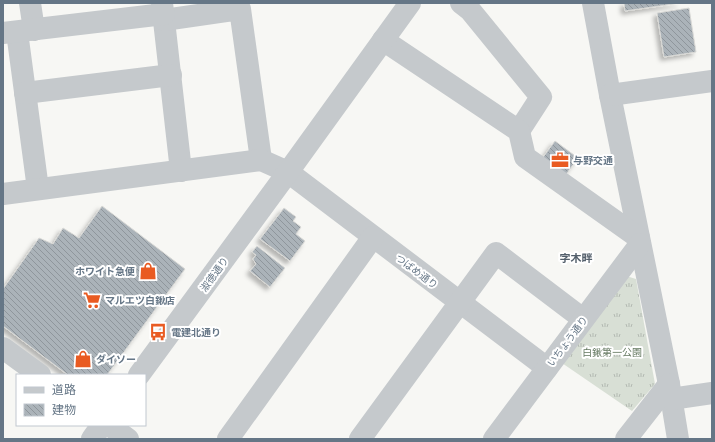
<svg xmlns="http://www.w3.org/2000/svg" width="715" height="442" font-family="'Fira Sans','Noto Sans JP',sans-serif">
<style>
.grass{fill:url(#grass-tufts)}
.building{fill:url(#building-back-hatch);stroke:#d9d9d6;filter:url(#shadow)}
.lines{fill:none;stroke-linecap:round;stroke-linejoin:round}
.minor{stroke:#c5c9cc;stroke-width:22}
.labels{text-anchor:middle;stroke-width:4;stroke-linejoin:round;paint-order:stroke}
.poi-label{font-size:10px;font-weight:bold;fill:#657686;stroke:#fff;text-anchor:start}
.street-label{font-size:10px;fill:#657686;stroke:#fff}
.park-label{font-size:10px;fill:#647860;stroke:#fff}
.neighbourhood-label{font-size:11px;font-weight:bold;fill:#535f6b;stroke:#fff}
</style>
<defs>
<pattern id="grass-tufts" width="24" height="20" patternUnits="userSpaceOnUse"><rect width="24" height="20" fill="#d8dfd5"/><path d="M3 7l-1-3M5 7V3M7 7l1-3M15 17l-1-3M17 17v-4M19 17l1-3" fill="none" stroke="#b3b9b2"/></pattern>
<pattern id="building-back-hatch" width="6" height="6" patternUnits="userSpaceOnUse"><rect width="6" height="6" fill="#abb3b9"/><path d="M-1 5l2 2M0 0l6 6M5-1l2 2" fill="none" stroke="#8f969c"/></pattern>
<filter id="shadow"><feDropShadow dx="-3.5" dy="3.5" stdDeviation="2" flood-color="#0004"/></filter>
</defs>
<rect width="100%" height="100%" fill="#f7f7f4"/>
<!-- grass -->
<polygon class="grass" points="623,275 636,279 655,384 632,411 559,361"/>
<!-- building -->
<g class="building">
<polygon points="624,3 680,3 625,11"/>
<polygon points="689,8 696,52 664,57 657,13"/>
<polygon points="555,141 578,158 564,177 541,160"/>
<polygon points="102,206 185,269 107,375 68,375 3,326 3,289 39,238 53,244 63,228 79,238"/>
<polygon points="284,208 296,217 293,221 301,227 296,234 305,241 290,261 260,239"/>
<polygon points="257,246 285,268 270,287 250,271 256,264 253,259 256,255 252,252"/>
</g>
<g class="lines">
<!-- minor -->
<g class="minor">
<polyline points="30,3 34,30"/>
<polyline points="162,3 181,171"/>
<polyline points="461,3 470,10 541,97 519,131"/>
<polyline points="593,3 610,95 669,384 678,439"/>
<polyline points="164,20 240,9 261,160"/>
<polyline points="17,32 38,189"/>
<polyline points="3,33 164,14"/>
<polyline points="383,40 519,131 525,157 639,238"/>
<polyline points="25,93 171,75"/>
<polyline points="610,95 712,81"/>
<polyline points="3,194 261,160 288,172 547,368"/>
<polyline points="3,348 40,375"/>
<polyline points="139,375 288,172 410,3"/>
<polyline points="671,399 712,393"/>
<polyline points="109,425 128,439"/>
<polyline points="92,439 102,425"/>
<polyline points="228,439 373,237"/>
<polyline points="360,439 496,253 583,319"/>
<polyline points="494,439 640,244"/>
<polyline points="626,439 669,384"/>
</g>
</g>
<!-- icons -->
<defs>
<g id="office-bare" transform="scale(1.38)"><path d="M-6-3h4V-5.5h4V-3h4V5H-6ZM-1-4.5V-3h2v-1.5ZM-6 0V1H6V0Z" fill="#e95b22" stroke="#fff" stroke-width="2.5" paint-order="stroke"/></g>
<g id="shop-bare" transform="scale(1.38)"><path d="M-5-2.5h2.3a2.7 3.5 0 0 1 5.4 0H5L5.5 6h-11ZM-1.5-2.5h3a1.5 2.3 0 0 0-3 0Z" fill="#e95b22" stroke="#fff" stroke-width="2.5" paint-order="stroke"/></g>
<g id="supermarket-bare" transform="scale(1.38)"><path d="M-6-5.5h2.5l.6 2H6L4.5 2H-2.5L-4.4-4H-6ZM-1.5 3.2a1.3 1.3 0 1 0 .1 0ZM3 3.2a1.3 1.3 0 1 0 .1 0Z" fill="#e95b22" stroke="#fff" stroke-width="2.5" paint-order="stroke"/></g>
<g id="bus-bare" transform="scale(1.38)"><path d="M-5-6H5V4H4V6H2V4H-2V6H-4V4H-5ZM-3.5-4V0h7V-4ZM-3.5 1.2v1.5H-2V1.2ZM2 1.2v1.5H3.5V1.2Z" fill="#e95b22" stroke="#fff" stroke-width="2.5" paint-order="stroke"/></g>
</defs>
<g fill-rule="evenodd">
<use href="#office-bare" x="560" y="160"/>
<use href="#shop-bare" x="148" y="271"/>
<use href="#supermarket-bare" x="92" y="300"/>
<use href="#bus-bare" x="158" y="332"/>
<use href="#shop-bare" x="83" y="359"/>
</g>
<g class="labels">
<!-- poi labels -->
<g class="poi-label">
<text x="573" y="164">与野交通</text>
<text x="135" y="275" text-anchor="end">ホワイト急便</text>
<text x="105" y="304">マルエツ白鍬店</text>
<text x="171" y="336">電建北通り</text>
<text x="96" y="363">ダイソー</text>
</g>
<!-- street labels -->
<g class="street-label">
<text transform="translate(417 271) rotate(37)" y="4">つばめ通り</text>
<text transform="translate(214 274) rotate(-54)" y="4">淑徳通り</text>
<text transform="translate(567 341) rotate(-53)" y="4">いちょう通り</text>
</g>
<!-- park labels -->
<g class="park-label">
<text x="612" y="356">白鍬第一公園</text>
</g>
<!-- neighbourhood labels -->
<g class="neighbourhood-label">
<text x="576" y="262">字木畔</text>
</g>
</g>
<!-- border -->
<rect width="715" height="442" fill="none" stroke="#657686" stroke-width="8"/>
<!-- legend -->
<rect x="16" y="374" width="130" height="52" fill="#ffffff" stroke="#c1c8cf"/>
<rect x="24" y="387" width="20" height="6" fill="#c5c9cc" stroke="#c1c8cf"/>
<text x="52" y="394" font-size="12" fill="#657686">道路</text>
<rect x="24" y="404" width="20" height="12" fill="url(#building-back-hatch)" stroke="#c1c8cf"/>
<text x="52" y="414" font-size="12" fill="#657686">建物</text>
</svg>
